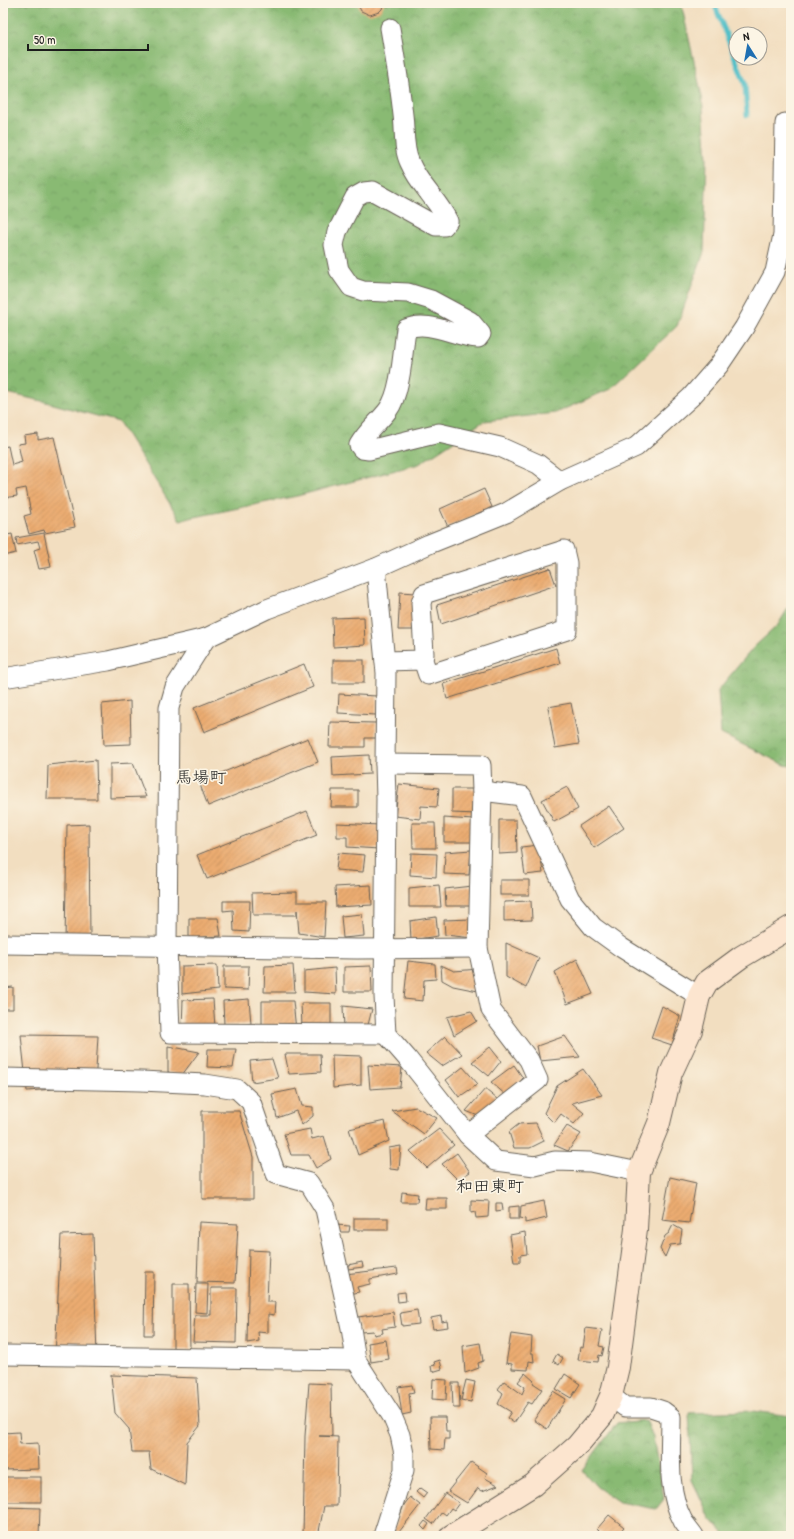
<svg xmlns="http://www.w3.org/2000/svg" width="794" height="1539" font-family="'Patrick Hand','Klee One',sans-serif">
<style>
.forest{fill:url(#forest-crowns);stroke:#526b48}
.lines{fill:none;stroke-linecap:round;stroke-linejoin:round}
.stream{stroke:#51bfc8;stroke-width:5}
.building{fill:url(#building-hatch)}
.street-casing{stroke:#676055;stroke-width:21}
.secondary-casing{stroke:#676055;stroke-width:24}
.street{stroke:#fff;stroke-width:19}
.secondary{stroke:#fce5cf;stroke-width:22}
.labels{text-anchor:middle;stroke-width:3.5;stroke-linejoin:round;paint-order:stroke}
.quarter-label{font-size:17px;fill:#1c1c1c;stroke:#fcf5e5}
</style>
<defs>
<pattern id="forest-crowns" width="20" height="18" patternUnits="userSpaceOnUse"><rect width="20" height="18" fill="#89ba73"/><path d="M2 6a3 3 0 1 1 6 0M12 15a3 3 0 1 1 6 0" fill="none" stroke="#769f63"/></pattern>
<pattern id="building-hatch" width="6" height="6" patternUnits="userSpaceOnUse"><rect width="6" height="6" fill="#ebac71"/><path d="M-1 1l2-2M0 6l6-6M5 7l2-2" fill="none" stroke="#c99361"/></pattern>
</defs>
<rect width="100%" height="100%" fill="#fcf5e5"/>
<filter id="ink" filterUnits="userSpaceOnUse"><feTurbulence type="fractalNoise" baseFrequency=".025" numOctaves="2"/><feDisplacementMap in="SourceGraphic" scale="8" xChannelSelector="R" yChannelSelector="G"/><feConvolveMatrix kernelMatrix="1 2 1 2 8 2 1 2 1" color-interpolation-filters="sRGB"/></filter>
<filter id="wash" filterUnits="userSpaceOnUse"><feTurbulence type="fractalNoise" baseFrequency=".012" numOctaves="4" result="noise"/><feDisplacementMap in="SourceGraphic" scale="16" xChannelSelector="R" yChannelSelector="G"/><feGaussianBlur stdDeviation="0.9" result="paint"/><feColorMatrix in="noise" values="0 0 0 0 0 0 0 0 0 0 0 0 0 0 0 0 0 1.4 0 .05"/><feComposite in="paint" operator="in"/></filter>
<g filter="url(#wash)">
<rect width="100%" height="100%" fill="#f2dec0"/>
<!-- forest -->
<g class="forest">
<polygon points="3,3 681,3 702,97 707,158 704,252 677,326 610,389 555,413 484,421 419,464 297,496 180,520 119,422 46,402 3,392"/>
<polygon points="791,603 791,766 785,765 721,734 718,690 754,647 778,625"/>
<polygon points="753,1411 791,1416 791,1536 726,1536 710,1518 692,1480 689,1413"/>
<polygon points="646,1420 653,1437 664,1499 656,1509 619,1502 597,1487 582,1470 617,1423"/>
</g>
<g class="lines">
<!-- stream -->
<polyline class="stream" points="714,3 745,84 747,115"/>
</g>
<g id="blocks">
<!-- building -->
<g class="building">
<polygon points="357,3 384,3 382,9 379,12 370,15 361,11"/>
<polygon points="38,434 38,440 54,437 75,527 45,533 44,530 29,534 24,516 31,514 26,488 16,490 17,496 3,498 3,447 8,446 12,465 22,462 18,444 25,443 24,436"/>
<polygon points="484,489 492,507 448,527 440,509"/>
<polygon points="44,533 51,567 39,569 34,550 40,548 38,541 17,545 16,538"/>
<polygon points="12,534 16,553 3,556 3,536"/>
<polygon points="550,568 556,585 441,624 437,605"/>
<polygon points="400,592 415,593 414,630 398,630"/>
<polygon points="364,617 365,645 333,647 332,618"/>
<polygon points="556,648 560,663 447,699 443,684"/>
<rect x="333" y="660" width="31" height="23"/>
<polygon points="304,664 313,687 204,732 194,708"/>
<polygon points="339,694 377,696 376,715 338,713"/>
<polygon points="130,701 131,744 104,745 102,704"/>
<polygon points="571,703 579,744 555,748 548,707"/>
<polygon points="330,722 376,723 376,738 365,738 365,747 329,747"/>
<polygon points="308,738 318,762 208,806 199,782"/>
<polygon points="369,755 370,774 333,776 332,757"/>
<polygon points="96,760 97,799 47,799 48,765"/>
<polygon points="133,763 146,797 110,798 110,764"/>
<polygon points="399,784 439,788 437,807 421,806 420,819 395,816"/>
<polygon points="567,787 578,809 554,822 542,800"/>
<polygon points="452,789 478,789 477,814 452,813"/>
<polygon points="332,790 358,790 358,807 331,807"/>
<polygon points="609,806 624,828 594,848 579,826"/>
<polygon points="307,811 317,835 207,879 197,855"/>
<polygon points="444,818 473,820 473,842 444,842"/>
<polygon points="499,820 516,820 517,853 499,854"/>
<polygon points="337,823 380,825 379,849 347,847 347,837 337,837"/>
<polygon points="412,823 435,823 436,848 413,848"/>
<polygon points="89,824 90,939 65,941 67,825"/>
<polygon points="539,845 543,873 525,875 521,847"/>
<polygon points="471,850 469,875 444,874 445,852"/>
<polygon points="338,853 365,855 363,872 336,870"/>
<polygon points="411,853 437,854 436,877 410,875"/>
<rect x="500" y="880" width="29" height="15"/>
<polygon points="371,885 372,905 336,907 335,887"/>
<polygon points="439,885 441,907 409,907 409,888"/>
<polygon points="472,886 472,906 446,906 445,889"/>
<polygon points="297,892 297,902 326,902 324,937 299,933 297,910 297,915 253,915 252,893"/>
<polygon points="223,901 250,901 249,932 234,931 233,910 223,911"/>
<polygon points="531,901 532,920 504,921 504,902"/>
<polygon points="362,914 364,936 343,938 341,916"/>
<polygon points="436,917 438,936 411,940 410,921"/>
<polygon points="189,918 218,918 221,936 189,938"/>
<polygon points="472,919 473,938 445,935 444,920"/>
<polygon points="506,943 539,958 526,988 506,977"/>
<polygon points="577,959 593,994 567,1004 555,972"/>
<polygon points="408,961 435,964 436,979 424,980 423,1001 404,999"/>
<polygon points="217,965 218,990 182,994 182,966"/>
<polygon points="293,965 295,992 264,992 265,966"/>
<polygon points="441,965 454,971 479,969 478,991 453,986 442,980"/>
<polygon points="224,966 249,966 248,990 224,989"/>
<polygon points="371,966 372,992 344,992 344,967"/>
<polygon points="335,968 336,994 304,992 304,971"/>
<polygon points="13,987 13,1009 3,1009 3,988"/>
<polygon points="213,999 215,1027 182,1028 183,1000"/>
<polygon points="249,999 251,1024 224,1025 223,1001"/>
<polygon points="262,1001 293,1001 296,1030 262,1031"/>
<polygon points="301,1003 331,1003 331,1029 302,1027"/>
<polygon points="343,1006 372,1009 367,1029 344,1028"/>
<polygon points="662,1006 680,1016 672,1045 651,1038"/>
<polygon points="471,1011 477,1021 454,1035 447,1017"/>
<polygon points="21,1035 98,1036 95,1086 27,1091"/>
<polygon points="445,1036 462,1054 442,1066 426,1053"/>
<polygon points="565,1036 580,1057 540,1061 537,1046"/>
<polygon points="168,1046 199,1052 182,1075 168,1072"/>
<polygon points="490,1047 501,1061 489,1076 472,1062"/>
<polygon points="208,1049 236,1049 233,1068 207,1067"/>
<polygon points="285,1054 320,1054 321,1072 289,1074"/>
<polygon points="332,1055 361,1056 361,1085 333,1088"/>
<polygon points="272,1059 278,1078 252,1082 250,1061"/>
<polygon points="368,1065 402,1067 400,1087 370,1089"/>
<polygon points="514,1065 523,1078 508,1097 491,1082"/>
<polygon points="463,1067 478,1084 459,1097 446,1080"/>
<polygon points="583,1069 602,1095 572,1103 584,1113 574,1124 561,1114 554,1123 544,1113 557,1086"/>
<polygon points="486,1088 486,1090 503,1104 483,1118 466,1111"/>
<polygon points="297,1089 302,1106 313,1107 313,1116 302,1125 296,1111 277,1118 272,1094"/>
<polygon points="416,1107 437,1118 424,1134 392,1111"/>
<polygon points="202,1111 239,1111 253,1157 253,1199 202,1199"/>
<polygon points="385,1121 389,1141 358,1155 349,1129"/>
<polygon points="536,1123 544,1141 530,1148 514,1148 509,1132 519,1124"/>
<polygon points="567,1126 581,1134 568,1151 554,1145"/>
<polygon points="310,1129 312,1139 324,1136 331,1159 316,1168 309,1155 291,1155 284,1134"/>
<polygon points="439,1129 454,1145 427,1168 410,1151"/>
<polygon points="401,1146 399,1170 390,1169 389,1148"/>
<polygon points="457,1153 470,1172 458,1180 442,1164"/>
<polygon points="670,1177 696,1183 689,1223 662,1220"/>
<polygon points="402,1192 418,1194 417,1202 401,1202"/>
<polygon points="426,1198 447,1198 447,1209 425,1209"/>
<polygon points="471,1200 489,1201 488,1217 476,1218 475,1212 471,1213"/>
<polygon points="544,1201 547,1218 525,1223 525,1219 520,1218 521,1206"/>
<polygon points="496,1203 502,1203 503,1210 496,1211"/>
<polygon points="519,1206 519,1219 509,1219 509,1207"/>
<rect x="354" y="1218" width="34" height="12"/>
<polygon points="199,1222 238,1224 235,1283 197,1282"/>
<polygon points="335,1225 350,1226 349,1232 335,1232"/>
<polygon points="673,1225 682,1230 680,1244 670,1245 665,1257 660,1249 665,1236 669,1233"/>
<polygon points="525,1232 527,1254 520,1255 520,1262 514,1262 510,1235"/>
<polygon points="93,1234 97,1356 55,1357 61,1235"/>
<polygon points="249,1250 269,1251 267,1302 275,1302 274,1315 268,1314 268,1333 258,1332 259,1341 247,1343"/>
<polygon points="362,1262 363,1267 348,1269 348,1265"/>
<polygon points="397,1268 398,1274 370,1279 370,1284 357,1287 359,1292 350,1294 345,1274"/>
<polygon points="145,1272 154,1272 153,1335 144,1335"/>
<polygon points="173,1284 189,1284 190,1350 173,1350"/>
<polygon points="196,1284 208,1284 207,1313 195,1312"/>
<polygon points="211,1288 237,1288 236,1343 193,1342 195,1315 211,1315"/>
<polygon points="405,1292 406,1301 398,1302 397,1293"/>
<polygon points="417,1310 419,1324 402,1326 400,1313"/>
<polygon points="393,1312 395,1327 382,1329 383,1333 374,1335 373,1331 361,1332 358,1317"/>
<polygon points="441,1316 442,1322 447,1321 448,1327 433,1329 431,1318"/>
<polygon points="586,1328 602,1330 599,1346 604,1347 602,1356 599,1355 598,1362 578,1360 580,1347 583,1348"/>
<polygon points="511,1334 532,1337 531,1353 533,1353 534,1362 529,1361 528,1370 512,1369 512,1364 506,1363"/>
<polygon points="386,1340 389,1359 371,1362 368,1343"/>
<polygon points="480,1343 483,1361 478,1363 479,1368 465,1373 463,1346"/>
<polygon points="557,1354 563,1358 559,1365 553,1361"/>
<polygon points="440,1360 442,1369 432,1372 431,1366 435,1365 434,1362"/>
<polygon points="525,1373 534,1381 533,1383 542,1389 532,1404 528,1402 514,1423 507,1418 511,1412 498,1404 503,1393 498,1389 504,1381 522,1394 525,1387 518,1382"/>
<polygon points="565,1374 580,1384 571,1398 556,1389"/>
<polygon points="111,1375 197,1378 200,1426 187,1442 185,1485 151,1469 149,1452 132,1452 129,1429 115,1413"/>
<polygon points="433,1379 447,1380 446,1400 432,1399"/>
<polygon points="466,1380 475,1382 471,1402 461,1400"/>
<polygon points="309,1383 331,1384 332,1436 319,1436 338,1437 337,1506 324,1506 318,1536 303,1536 305,1436"/>
<polygon points="452,1383 459,1383 460,1408 453,1408"/>
<polygon points="412,1385 414,1392 409,1393 411,1413 402,1415 398,1387"/>
<polygon points="553,1391 566,1399 547,1429 534,1420"/>
<polygon points="430,1417 445,1417 446,1431 449,1431 449,1439 445,1439 444,1450 431,1449"/>
<polygon points="19,1432 20,1444 38,1443 39,1469 3,1470 3,1433"/>
<polygon points="471,1462 487,1473 485,1478 498,1485 482,1491 478,1488 467,1503 448,1491"/>
<rect x="3" y="1477" width="38" height="25"/>
<polygon points="420,1488 427,1493 423,1498 416,1492"/>
<polygon points="445,1493 459,1503 454,1510 451,1508 446,1515 442,1512 433,1524 426,1519"/>
<polygon points="410,1497 420,1505 399,1532 394,1530 404,1505"/>
<polygon points="3,1507 40,1508 39,1536 3,1536"/>
<polygon points="609,1515 624,1527 616,1536 604,1536 597,1529"/>
<polygon points="425,1521 429,1524 425,1530 421,1526"/>
</g>
</g>
</g>
<g filter="url(#ink)">
<use href="#blocks" fill-opacity="0" stroke="#676055" stroke-width="1"/>
<g class="lines">
<!-- street casing -->
<g class="street-casing">
<g id="street">
<path d="M390,28C395,57 400,86 403,115C405,131 403,149 410,163C419,185 438,200 448,221L444,226H436L373,191L364,192L355,197L337,232L334,245L339,270L351,287L363,291L408,293L431,300L470,321L481,334L478,338C455,337 429,319 406,329C403,350 401,393 388,410C379,422 367,431 359,445L362,449L369,450L439,433L500,447L538,464L560,481"/>
<polyline points="376,568 386,673 385,764 386,799 384,996 386,1034 407,1058 468,1135 496,1161 535,1166 555,1161 590,1162 639,1172"/>
<polyline points="206,638 175,687 169,708 167,945 170,1033 386,1034"/>
<polyline points="385,661 423,660 428,675 567,630 567,563 564,550 424,594 421,603 424,654 423,660"/>
<polyline points="3,678 108,661 206,638 267,609 376,568 429,544 506,513 560,481 636,447 691,397 719,365 744,328 775,272 783,235 785,123"/>
<polyline points="385,764 481,765 482,791 478,948 491,1010 529,1060 538,1080 468,1135"/>
<polyline points="482,791 522,796 570,899 593,927 622,948 699,996"/>
<polyline points="3,944 357,949 478,948"/>
<polyline points="3,1078 141,1081 205,1084 237,1089 251,1102 276,1174 309,1183 325,1209 351,1328 356,1360 392,1416 400,1435 404,1454 404,1470 383,1536"/>
<polyline points="3,1355 356,1360"/>
<path d="M611,1396L625,1407H651L663,1411L671,1417C671,1451 666,1490 683,1521C686,1526 691,1531 694,1536"/>
</g>
</g>
<!-- secondary casing -->
<g class="secondary-casing">
<polyline id="secondary" points="451,1536 533,1485 577,1446 602,1416 611,1396 618,1367 636,1229 639,1172 659,1123 671,1073 691,1030 699,996 707,982 741,957 791,927"/>
</g>
<!-- street -->
<use href="#street" class="street"/>
<!-- secondary -->
<use href="#secondary" class="secondary"/>
</g>
</g>
<g class="labels">
<!-- quarter labels -->
<g class="quarter-label">
<text x="201" y="783">馬場町</text>
<text x="490" y="1192">和田東町</text>
</g>
</g>
<!-- margin -->
<rect width="794" height="1539" fill="none" stroke="#fcf5e5" stroke-width="16"/>
<!-- north arrow -->
<g transform="translate(748 46) rotate(349)"><circle r="19" fill="#fcf5e5" stroke="#a29e95"/>
<path d="M0-3L7 15L0 10L-7 15Z" fill="#1f6fb2"/>
<text y="-6" font-size="11" font-weight="bold" text-anchor="middle" fill="#1c1c1c">N</text>
</g>
<!-- scale -->
<path d="M28 44v6h120v-6" fill="none" stroke="#1c1c1c" stroke-width="2"/>
<text x="34" y="44" font-size="12" fill="#1c1c1c" stroke="#fcf5e5" stroke-width="3" paint-order="stroke">50 m</text>
</svg>
